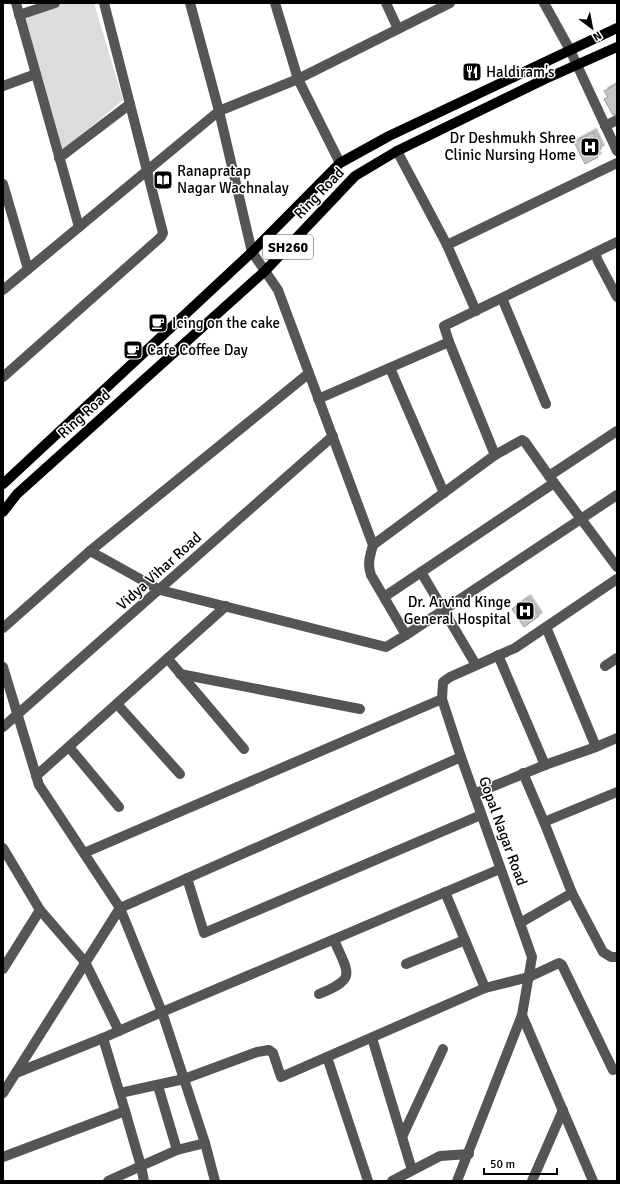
<svg xmlns="http://www.w3.org/2000/svg" width="620" height="1184" font-family="Signika,sans-serif">
<style>
.green{fill:#dcdcdc}
.building{fill:#c4c4c4;stroke:#999;filter:url(#shadow)}
.lines{fill:none;stroke-linecap:round;stroke-linejoin:round}
.minor{stroke:#555;stroke-width:10}
.major{stroke:#000;stroke-width:10}
.labels{text-anchor:middle;stroke-width:3;stroke-linejoin:round;paint-order:stroke}
.shield{fill:#fff;stroke:#4c4c4c;stroke-width:1}
.shield-label{font-size:14px;font-weight:bold;fill:#000}
.poi-label{font-size:15px;fill:#000;stroke:#fff;text-anchor:start}
.street-label{font-size:15px;fill:#000;stroke:#fff}
</style>
<defs>
<filter id="shadow"><feDropShadow dx="3.5" dy="-3.5" stdDeviation="0" flood-color="#0004"/></filter>
</defs>
<rect width="100%" height="100%" fill="#fff"/>
<!-- green -->
<polygon class="green" points="64,3 94,3 123,100 62,151 23,18"/>
<!-- building -->
<g class="building">
<polygon points="617,84 617,114 613,115 604,99 608,97 604,91"/>
<polygon points="593,132 601,149 595,152 598,157 585,164 574,142"/>
<polygon points="527,598 539,616 524,627 512,609"/>
</g>
<g class="lines">
<!-- minor -->
<g class="minor">
<polyline points="16,3 79,227"/>
<polyline points="275,3 298,79 340,163"/>
<polyline points="386,3 398,29"/>
<polyline points="544,3 570,50 617,151"/>
<polyline points="19,15 55,3"/>
<polyline points="3,86 36,74"/>
<polyline points="605,126 617,120"/>
<polyline points="397,151 447,245 476,311"/>
<polyline points="59,158 130,104"/>
<polyline points="3,184 28,269"/>
<polyline points="447,245 617,163"/>
<polyline points="595,253 598,261 617,297"/>
<polyline points="3,290 219,111 298,79 450,3"/>
<polyline points="502,298 546,404"/>
<polyline points="449,342 495,455"/>
<polyline points="390,368 444,493"/>
<polyline points="3,377 161,237 163,233 104,3"/>
<polyline points="318,399 449,342 444,326 617,242"/>
<polyline points="549,476 617,431"/>
<polyline points="373,545 495,455 522,440 525,442 549,476 617,567"/>
<path d="M90,551L160,590L386,647L406,635L371,575C367,564 370,556 373,545L278,290L252,252L219,111L190,3"/>
<polyline points="421,572 476,665"/>
<polyline points="384,597 554,483"/>
<polyline points="546,627 596,747"/>
<polyline points="3,628 90,551 308,374"/>
<polyline points="406,635 617,495"/>
<polyline points="168,659 244,749"/>
<polyline points="605,666 617,658"/>
<polyline points="3,667 39,785 120,908 162,1012 500,869"/>
<polyline points="180,674 360,709"/>
<polyline points="117,704 180,774"/>
<polyline points="3,727 333,436"/>
<polyline points="69,747 119,807"/>
<polyline points="545,765 596,747 617,738"/>
<polyline points="523,773 544,822"/>
<polyline points="36,776 226,606"/>
<polyline points="617,792 544,822 572,893 603,952 611,957 617,957"/>
<polyline points="474,794 545,765 498,655"/>
<polyline points="3,848 40,910 85,962 119,1031"/>
<polyline points="84,853 442,699"/>
<polyline points="187,878 204,933 481,815"/>
<polyline points="445,892 485,988 529,977 559,963 562,965 613,1070"/>
<polyline points="520,923 572,893"/>
<polyline points="406,964 465,940"/>
<polyline points="3,969 40,910"/>
<path d="M319,994C357,978 349,975 334,940"/>
<polyline points="522,1015 593,1181"/>
<polyline points="372,1038 412,1170"/>
<polyline points="327,1057 368,1181"/>
<polyline points="16,1073 103,1038"/>
<polyline points="158,1086 177,1150"/>
<polyline points="3,1093 120,908 461,757"/>
<polyline points="120,1093 184,1079 257,1052 269,1050 273,1053 281,1077 485,988"/>
<polyline points="403,1135 443,1049"/>
<polyline points="3,1157 125,1111 103,1038 162,1012 205,1143 215,1181"/>
<polyline points="108,1181 141,1166 125,1111"/>
<polyline points="144,1181 141,1166 177,1150 205,1143"/>
<polyline points="392,1181 440,1156 469,1154"/>
<polyline points="457,1181 522,1015 532,957 461,757 442,699 443,682 450,677 515,648 617,579"/>
<polyline points="532,1181 563,1110"/>
</g>
<!-- major -->
<g class="major">
<polyline points="3,484 252,252 340,163 389,136 617,28"/>
<polyline points="3,512 17,494 265,271 355,176 397,151 545,79 617,47"/>
</g>
</g>
<!-- icons -->
<defs>
<g id="restaurant-square" transform="scale(1)"><rect x="-9" y="-9" width="18" height="18" rx="4" fill="#000" stroke="#fff"/><path d="M-5-6h1v4h1v-4h1v4h1v-4h1v5L-1.5 .5V6h-2V.5L-5-1ZM5-6V6H3V1.5H1.5Q1.5-4 5-6Z" fill="#fff"/></g>
<g id="hospital-square" transform="scale(1)"><rect x="-9" y="-9" width="18" height="18" rx="4" fill="#000" stroke="#fff"/><path d="M-5-5h3v3.5h4V-5h3V5h-3V1.5h-4V5h-3Z" fill="#fff"/></g>
<g id="library-square" transform="scale(1)"><rect x="-9" y="-9" width="18" height="18" rx="4" fill="#000" stroke="#fff"/><path d="M-6-4Q-3-5.5-.7-3.5V5Q-3 3-6 4ZM6-4Q3-5.5 .7-3.5V5Q3 3 6 4Z" fill="#fff"/></g>
<g id="cafe-square" transform="scale(1)"><rect x="-9" y="-9" width="18" height="18" rx="4" fill="#000" stroke="#fff"/><path d="M-5.5-4.5H6V0H3Q3 3.5 0 3.5H-2.5Q-5.5 3.5-5.5 0ZM3-3.2v2h1.7v-2ZM-6 4.5H4V6H-6Z" fill="#fff"/></g>
</defs>
<g fill-rule="evenodd">
<use href="#restaurant-square" x="472" y="72"/>
<use href="#hospital-square" x="590" y="147"/>
<use href="#library-square" x="163" y="180"/>
<use href="#cafe-square" x="158" y="323"/>
<use href="#cafe-square" x="133" y="350"/>
<use href="#hospital-square" x="525" y="611"/>
</g>
<g class="labels">
<!-- shield labels -->
<rect class="shield" x="263" y="235" width="50" height="24" rx="3"/>
<g class="shield-label">
<text x="288" y="252">SH260</text>
</g>
<!-- poi labels -->
<g class="poi-label">
<text x="486" y="77">Haldiram's</text>
<text x="576" y="143" text-anchor="end">Dr Deshmukh Shree<tspan x="576" dy="17">Clinic Nursing Home</tspan></text>
<text x="177" y="176">Ranapratap<tspan x="177" dy="17">Nagar Wachnalay</tspan></text>
<text x="172" y="328">Icing on the cake</text>
<text x="147" y="355">Cafe Coffee Day</text>
<text x="511" y="607" text-anchor="end">Dr. Arvind Kinge<tspan x="511" dy="17">General Hospital</tspan></text>
</g>
<!-- street labels -->
<g class="street-label">
<text transform="translate(319 193) rotate(-46)" y="5">Ring Road</text>
<text transform="translate(84 414) rotate(-42)" y="5">Ring Road</text>
<text transform="translate(159 571) rotate(-42)" y="5">Vidya Vihar Road</text>
<text transform="translate(503 831) rotate(70)" y="5">Gopal Nagar Road</text>
</g>
</g>
<!-- border -->
<rect width="620" height="1184" fill="none" stroke="#000000" stroke-width="8"/>
<!-- north arrow -->
<g transform="translate(592 28) rotate(148)" stroke="#ffffff" stroke-width="3" paint-order="stroke">
<path d="M0-3L7 15L0 10L-7 15Z" fill="#000000"/>
<text y="-6" font-size="11" font-weight="bold" text-anchor="middle" fill="#000000">N</text>
</g>
<!-- scale -->
<path d="M484 1168v6h73v-6" fill="none" stroke="#000000" stroke-width="2"/>
<text x="490" y="1168" font-size="12" fill="#000000" stroke="#ffffff" stroke-width="3" paint-order="stroke">50 m</text>
</svg>
